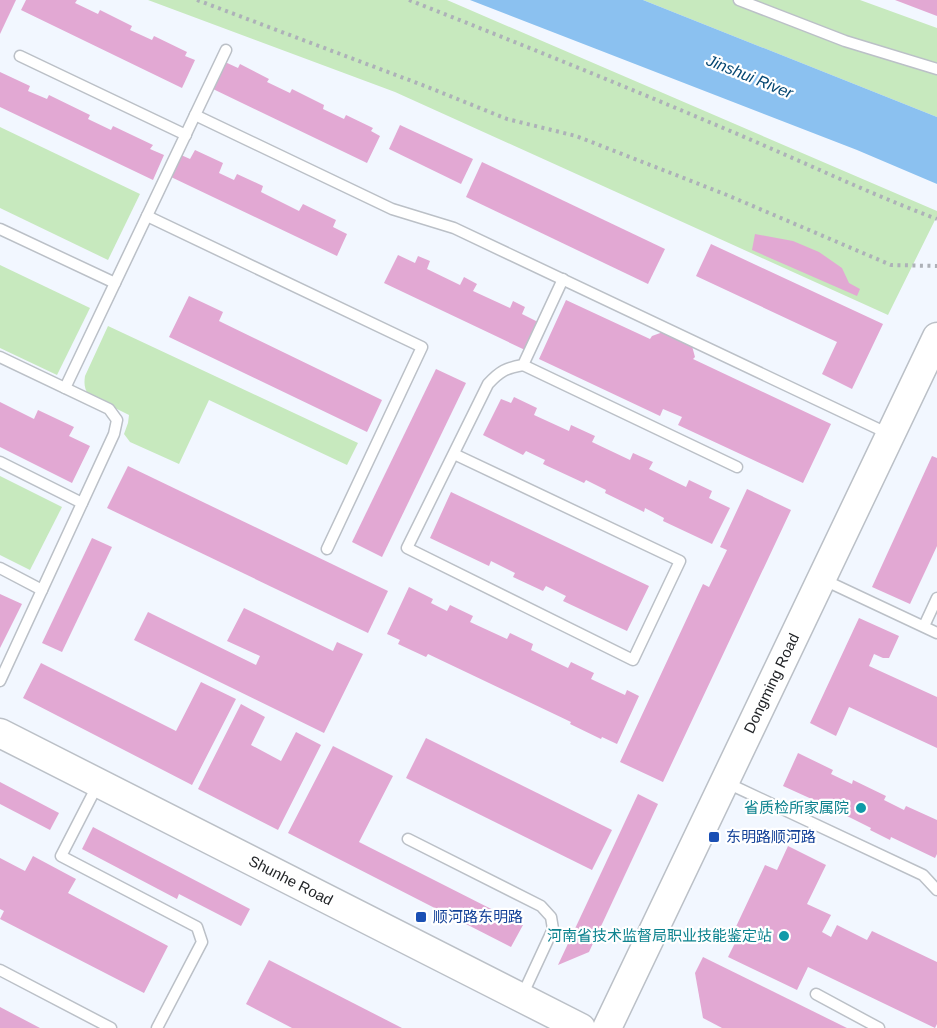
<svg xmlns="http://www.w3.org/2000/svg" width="937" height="1028" font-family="Helvetica,'Noto Sans SC',sans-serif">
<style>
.green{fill:#c7e9be}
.water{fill:#8bc1f0}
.building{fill:#e2a8d3}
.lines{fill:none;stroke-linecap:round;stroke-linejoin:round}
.lane-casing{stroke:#bbc0c7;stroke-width:13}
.secondary-casing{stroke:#bbc0c7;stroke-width:31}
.path{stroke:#adb1b8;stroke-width:4;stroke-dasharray:3 4.5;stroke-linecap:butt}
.lane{stroke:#fff;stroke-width:10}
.secondary{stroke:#fff;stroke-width:28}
.culture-dot{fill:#0f9aa8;stroke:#fff;stroke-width:2}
.transit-dot{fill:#1a4fb4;stroke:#fff;stroke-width:2}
.labels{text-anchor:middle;stroke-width:4.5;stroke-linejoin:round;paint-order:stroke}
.street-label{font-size:15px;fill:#232528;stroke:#fff}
.culture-label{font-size:15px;fill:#0d838f;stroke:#fff;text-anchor:end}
.transit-label{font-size:15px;fill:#164399;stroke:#fff;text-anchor:start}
.water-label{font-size:16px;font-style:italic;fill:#054772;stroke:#fff}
</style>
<rect width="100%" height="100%" fill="#f2f7ff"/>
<!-- green -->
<g class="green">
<polygon points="148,0 447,0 937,211 937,216 888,315 395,92"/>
<polygon points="643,0 860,0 937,28 937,117"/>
<polygon points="0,127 140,194 108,260 0,208"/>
<polygon points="0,265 90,308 57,375 0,348"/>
<path d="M108,326L358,443L347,465L209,400L179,464L130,442L124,434L128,423L129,415L89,395C84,389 84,383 85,376Z"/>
<polygon points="0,476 62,507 30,570 0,555"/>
</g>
<!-- water -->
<polygon class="water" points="470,0 643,0 937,117 937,184 857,150"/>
<!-- building -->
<g class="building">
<polygon points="0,0 16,0 0,34"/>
<polygon points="26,0 77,0 75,3 98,14 100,10 132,26 130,30 152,40 154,36 187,52 185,56 195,60 182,88 21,10"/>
<polygon points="895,0 937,0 937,16"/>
<polygon points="225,62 238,68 240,64 269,79 267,82 290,93 292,89 324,105 323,109 344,119 346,115 373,128 371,131 380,136 367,163 213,89"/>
<polygon points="0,72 30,86 28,91 47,99 49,95 90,115 88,119 111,130 113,126 153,145 150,149 164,155 153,180 0,107"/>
<polygon points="400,125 473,159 461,184 389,149"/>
<polygon points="195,150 223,163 219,173 234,180 237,174 263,186 261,192 299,211 303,204 336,220 333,227 347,234 337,256 171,177 181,155 190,159"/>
<polygon points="482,162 665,249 648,284 466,197"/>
<polygon points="755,234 793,241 819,252 842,268 849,283 860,289 857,296 752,250"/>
<polygon points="711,244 883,324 852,389 822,374 837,342 696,276"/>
<polygon points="398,255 415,263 418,256 430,261 427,269 460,285 464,277 477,284 473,291 510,308 513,301 525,307 522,314 538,322 525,350 384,283"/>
<polygon points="189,296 223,312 219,321 382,400 367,432 169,337"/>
<polygon points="566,300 650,339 652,336 663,332 692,346 695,357 693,359 831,424 803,483 678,425 682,417 663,409 660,416 539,359"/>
<polygon points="436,369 466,383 382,557 352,542"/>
<polygon points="514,397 537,408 534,415 569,431 571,425 595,436 592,442 630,460 633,453 653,462 649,469 686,487 689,480 712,491 709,498 730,508 712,544 663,521 664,518 645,508 644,512 605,493 606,490 586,480 584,483 543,464 545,460 526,451 523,455 483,435 501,399 511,403"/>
<polygon points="0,402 34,419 38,410 74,427 69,436 90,446 72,483 0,447"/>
<polygon points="932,456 937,458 937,546 910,604 872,587"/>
<polygon points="128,466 388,591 368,633 107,508"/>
<polygon points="747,489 791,510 663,782 620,762 703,584 709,587 727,550 720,547"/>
<polygon points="451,492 649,586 627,631 563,601 566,596 546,586 543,591 513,577 515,573 491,561 489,566 430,538"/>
<polygon points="92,538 112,547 62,652 42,643"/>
<polygon points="409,587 433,599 431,603 447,611 450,605 473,616 470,622 507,639 510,633 533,644 531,650 568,668 571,662 594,673 591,679 625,695 627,690 639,696 617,744 602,737 601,739 570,724 571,722 428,654 426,657 398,644 400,640 387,634"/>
<polygon points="0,594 22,604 0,648"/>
<polygon points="244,608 333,651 337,642 363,654 324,733 134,640 148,612 256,665 260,656 227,641"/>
<polygon points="859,618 899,636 889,658 883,658 874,654 869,666 937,697 937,748 849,707 836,736 810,723"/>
<polygon points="41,663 176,731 201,682 236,699 192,785 23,698"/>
<polygon points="241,704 265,717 251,745 281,761 296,732 321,745 278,830 198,789"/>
<polygon points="426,738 612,830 592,870 406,778"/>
<polygon points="333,746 393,776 359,842 523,925 511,947 288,833"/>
<polygon points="798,753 833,770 831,774 852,784 853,780 886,796 884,800 904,810 906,806 937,820 937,854 935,858 891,837 890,840 870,830 871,828 835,810 833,813 815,804 816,801 783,786"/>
<polygon points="0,782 59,813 50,830 0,804"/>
<polygon points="638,794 658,804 589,952 558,965"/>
<polygon points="93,827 250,909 241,926 179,894 177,899 82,849"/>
<polygon points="788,846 826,865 807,904 831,915 822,932 831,937 837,925 867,940 872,931 937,962 937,1024 935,1028 808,967 797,990 728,957 739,935 733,933 765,865 777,870"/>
<polygon points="33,856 76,879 68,893 168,946 144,993 0,919 4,911 0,909 0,858 25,871"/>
<polygon points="703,957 847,1028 722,1028 703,1018 695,973"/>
<polygon points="269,960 402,1028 292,1028 246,1004"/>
<polygon points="0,1007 40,1028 0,1028"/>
</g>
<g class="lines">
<!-- lane casing -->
<g class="lane-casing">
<g id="lane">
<polyline points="739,0 845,41 937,69"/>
<polyline points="20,56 186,135"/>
<polyline points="195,115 392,209 454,228 889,434"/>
<polyline points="147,216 422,347 327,549"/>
<polyline points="0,229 115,283"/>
<polyline points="0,357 109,409 117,420 114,434 0,681"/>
<polyline points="523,365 737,467"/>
<polyline points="65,388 226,50"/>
<path d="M454,454L680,561L633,660L407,548L488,384C500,371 506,368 523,365L563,279"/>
<polyline points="0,462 82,503"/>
<polyline points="0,568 42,590"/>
<polyline points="822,579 937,633"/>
<polyline points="924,626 937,598"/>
<polyline points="725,782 923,875 937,890"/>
<polyline points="98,784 61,856 197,927 202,942 157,1028"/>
<polyline points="408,839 541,906 551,917 553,929 521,998"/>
<polyline points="0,970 111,1028"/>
<polyline points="816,994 879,1028"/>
</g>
</g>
<!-- secondary casing -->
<g class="secondary-casing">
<g id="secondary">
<path id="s1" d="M0,733L581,1028"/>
<path id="s2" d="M607,1028L937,337"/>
</g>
</g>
<!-- path -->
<g class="path">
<polyline points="197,0 425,86 507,119 576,136 727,195 891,265 937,266"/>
<path d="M409,0C523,45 637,91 749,139C812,166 873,195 937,219"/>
</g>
<!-- lane -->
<use href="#lane" class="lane"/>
<!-- secondary -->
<use href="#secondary" class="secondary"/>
</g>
<!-- markers -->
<g class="culture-dot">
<circle cx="861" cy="808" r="6"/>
<circle cx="784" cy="936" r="6"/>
</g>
<g class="transit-dot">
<rect x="708" y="831" width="12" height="12" rx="3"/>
<rect x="415" y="911" width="12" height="12" rx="3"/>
</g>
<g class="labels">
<!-- street labels -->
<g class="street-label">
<text dy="5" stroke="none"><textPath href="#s2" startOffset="382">Dongming Road</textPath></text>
<text dy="5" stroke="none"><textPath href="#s1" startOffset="326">Shunhe Road</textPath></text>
</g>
<!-- culture labels -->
<g class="culture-label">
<text x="849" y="813">省质检所家属院</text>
<text x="772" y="941">河南省技术监督局职业技能鉴定站</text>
</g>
<!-- transit labels -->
<g class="transit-label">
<text x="726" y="842">东明路顺河路</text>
<text x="433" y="922">顺河路东明路</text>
</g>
<!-- water labels -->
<g class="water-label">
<text transform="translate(750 76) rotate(22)" y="6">Jinshui River</text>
</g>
</g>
</svg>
